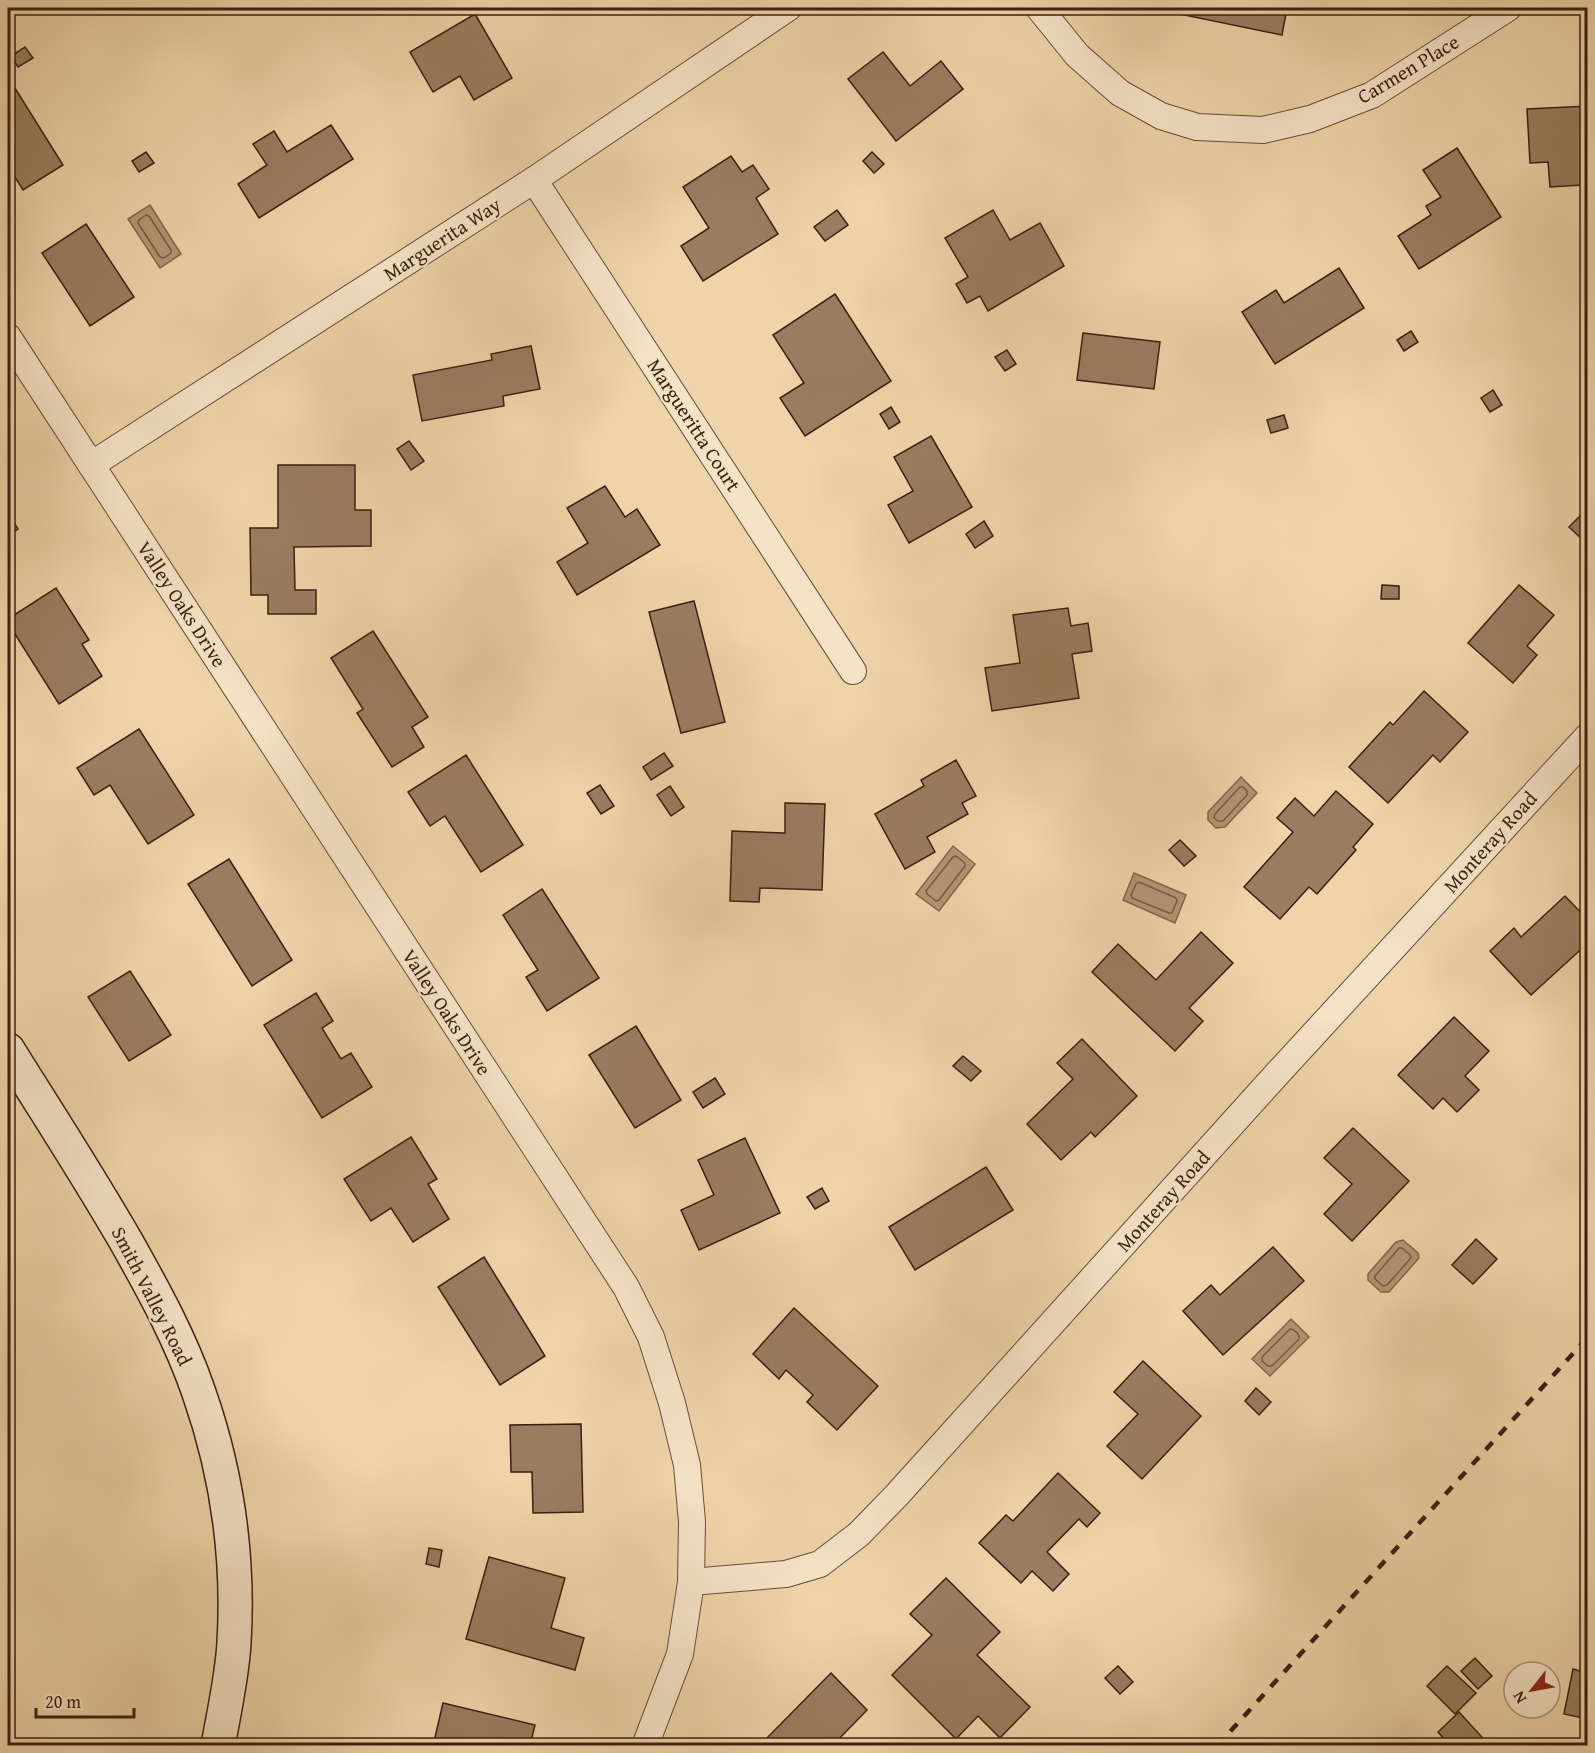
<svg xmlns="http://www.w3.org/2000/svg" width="1595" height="1753" font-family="'Gentium Book Plus',serif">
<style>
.water{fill:#b19675;stroke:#81664d;stroke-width:1.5}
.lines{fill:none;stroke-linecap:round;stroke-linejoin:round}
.shore{stroke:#765a43;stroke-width:1.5}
.building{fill:#987d60;stroke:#3a1f11;stroke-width:1.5}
.minor-casing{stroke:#674c37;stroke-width:28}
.secondary-casing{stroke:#3a1f11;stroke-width:36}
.minor{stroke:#f5e3c7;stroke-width:26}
.secondary{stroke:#f5e3c7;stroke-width:33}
.rail{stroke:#3a1f11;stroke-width:4.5;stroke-dasharray:10 10;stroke-linecap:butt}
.labels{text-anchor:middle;stroke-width:4.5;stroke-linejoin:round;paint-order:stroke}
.street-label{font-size:20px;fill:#3a1f11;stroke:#f5e3c7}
</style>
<rect width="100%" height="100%" fill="#efd4a9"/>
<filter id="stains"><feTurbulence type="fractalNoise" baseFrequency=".00333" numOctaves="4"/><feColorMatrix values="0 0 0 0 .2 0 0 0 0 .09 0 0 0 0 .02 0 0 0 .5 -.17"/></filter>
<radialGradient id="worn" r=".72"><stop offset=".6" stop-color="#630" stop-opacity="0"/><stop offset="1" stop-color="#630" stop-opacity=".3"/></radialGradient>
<!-- water -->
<g class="water">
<polygon points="150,205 181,254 160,268 128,219"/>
<polygon points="1241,777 1257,793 1225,827 1216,828 1208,820 1208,812"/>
<polygon points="953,846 975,864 939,911 916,894"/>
<polygon points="1134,873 1186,895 1175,923 1123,900"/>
<polygon points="1403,1240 1418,1253 1419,1258 1389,1292 1381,1292 1368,1280 1368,1274 1396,1242"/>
<polygon points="1291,1319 1309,1337 1270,1376 1252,1359"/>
</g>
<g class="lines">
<!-- shore -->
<g class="shore">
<polygon points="146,215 149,216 171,250 171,253 164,258 160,257 138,223 139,220"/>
<polygon points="1240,787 1243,787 1247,791 1247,795 1223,821 1218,821 1214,818 1215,814"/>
<polygon points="953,857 956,856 965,863 965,866 939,900 936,901 927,894 926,891"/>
<polygon points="1139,882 1176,898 1177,901 1172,913 1169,913 1132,898 1131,895 1136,884"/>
<polygon points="1399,1248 1402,1248 1410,1255 1411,1258 1387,1285 1383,1286 1375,1279 1375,1276"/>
<path d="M1290,1329C1294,1329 1300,1334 1299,1339L1272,1366H1268L1262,1361V1357Z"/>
</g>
</g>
<!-- building -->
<g class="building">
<polygon points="1161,8 1287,8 1282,35 1160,10"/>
<polygon points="475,14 512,78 474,100 460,76 433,92 410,52"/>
<polygon points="25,47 33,58 18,67 11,56"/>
<polygon points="883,52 910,86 941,61 963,89 896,141 848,79"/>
<polygon points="8,77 63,165 23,190 8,166"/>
<polygon points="1588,106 1588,165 1581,166 1582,185 1550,187 1548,162 1530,163 1527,109"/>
<polygon points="331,125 353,159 259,218 238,184 267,165 253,144 274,131 287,152"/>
<polygon points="1457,148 1501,217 1419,269 1398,236 1431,215 1426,206 1441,197 1423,170"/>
<polygon points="146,152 154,163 139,172 132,161"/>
<polygon points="872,152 884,164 874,173 863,161"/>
<polygon points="731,156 742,172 753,165 769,189 756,198 778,234 703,281 681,246 709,228 683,187"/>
<polygon points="837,210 848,225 825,241 814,227"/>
<polygon points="993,210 1010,240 1040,223 1064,266 988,311 980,296 967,303 956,284 968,277 945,238"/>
<polygon points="86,224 134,297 90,326 42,253"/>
<polygon points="1339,268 1364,308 1275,364 1242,312 1276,290 1284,303"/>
<polygon points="835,294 891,381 805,436 780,398 804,383 773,335"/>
<polygon points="1411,331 1418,342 1404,351 1397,340"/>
<polygon points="1083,333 1160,342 1154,389 1077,380"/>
<polygon points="531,346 540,389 503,396 504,406 422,421 413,375 492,360 491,354"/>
<polygon points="1007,350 1016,364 1005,371 995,357"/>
<polygon points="1493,390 1502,405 1490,412 1481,398"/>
<polygon points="891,407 900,422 889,429 880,414"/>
<polygon points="1284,415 1288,428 1271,433 1267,420"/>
<polygon points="931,436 972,507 909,543 888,505 913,491 894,457"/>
<polygon points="409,441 424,461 411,470 397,449"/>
<polygon points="278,465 355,465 355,510 371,510 371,546 294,547 295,590 316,590 316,614 268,614 268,595 251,595 250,528 278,528"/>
<polygon points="605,486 625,517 637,509 660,545 577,595 557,562 588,543 567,508"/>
<polygon points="1588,508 1588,545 1569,527"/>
<polygon points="8,512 18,529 8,536"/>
<polygon points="984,521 993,536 975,548 966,534"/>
<polygon points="1382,585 1399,586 1399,599 1381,599"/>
<polygon points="1519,585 1554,615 1527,646 1537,655 1513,683 1468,643"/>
<polygon points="56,588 89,640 82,644 102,676 59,704 8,623 8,619"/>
<polygon points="694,601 725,722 681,733 649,612"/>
<polygon points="1068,608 1071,626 1088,623 1092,651 1072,654 1079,698 992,711 985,668 1020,663 1013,615"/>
<polygon points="373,631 428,717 412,727 424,747 392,767 357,713 363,709 331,658"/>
<polygon points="1424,691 1468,732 1440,762 1433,755 1388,803 1349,767 1390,722 1393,725"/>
<polygon points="139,729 194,815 148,844 110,785 94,795 77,768"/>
<polygon points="664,753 673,766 651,780 643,767"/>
<polygon points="466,755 523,845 481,872 445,816 430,826 408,792"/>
<polygon points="956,760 976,796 962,803 968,814 927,837 935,852 905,869 875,814 924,786 921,780"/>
<polygon points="600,785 614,806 601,814 587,793"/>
<polygon points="670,786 684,807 671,816 657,795"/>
<polygon points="1336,791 1373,824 1353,847 1356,850 1317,894 1309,887 1280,919 1244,887 1293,832 1277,818 1295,798 1314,816"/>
<polygon points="785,803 825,804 822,890 760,888 759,902 730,901 732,831 785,833"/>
<polygon points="1180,840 1196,856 1184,866 1169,850"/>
<polygon points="229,859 292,960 252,986 188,884"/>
<polygon points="542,889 599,978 547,1011 526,977 538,970 503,915"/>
<polygon points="1565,896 1588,920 1588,943 1531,995 1490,951 1514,928 1521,937"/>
<polygon points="1201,932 1233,963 1189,1008 1203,1021 1175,1051 1092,972 1118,944 1156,980"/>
<polygon points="130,971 171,1035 129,1061 88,997"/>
<polygon points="316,993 333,1021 322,1028 341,1059 351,1053 372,1087 322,1118 264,1025"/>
<polygon points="1454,1017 1489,1051 1465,1076 1479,1090 1457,1112 1443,1098 1433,1109 1398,1075"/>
<polygon points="636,1026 681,1100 635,1128 589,1055"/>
<polygon points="1082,1039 1137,1096 1095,1137 1091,1132 1061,1160 1027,1124 1073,1079 1057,1063"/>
<polygon points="963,1056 981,1071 971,1081 953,1066"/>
<polygon points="715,1078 725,1094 703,1108 693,1092"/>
<polygon points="1353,1128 1409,1181 1352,1241 1324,1214 1352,1184 1324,1158"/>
<polygon points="411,1137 437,1179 428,1184 449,1219 413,1242 391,1208 371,1221 344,1179"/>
<polygon points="745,1138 780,1213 699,1250 681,1210 714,1195 698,1160"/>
<polygon points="986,1167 1013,1210 915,1270 889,1227"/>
<polygon points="822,1188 829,1201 815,1209 807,1197"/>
<polygon points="1476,1239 1497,1259 1473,1284 1452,1265"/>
<polygon points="1273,1247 1304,1281 1223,1355 1183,1311 1211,1285 1220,1295"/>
<polygon points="484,1257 545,1356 500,1385 438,1287"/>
<polygon points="794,1308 878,1386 837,1430 807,1402 813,1395 786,1370 779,1379 753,1354"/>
<polygon points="1143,1361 1201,1416 1142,1479 1107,1446 1138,1414 1114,1392"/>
<polygon points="1256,1388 1271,1402 1259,1415 1245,1401"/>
<polygon points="581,1424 583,1512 533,1513 532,1472 511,1472 510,1425"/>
<polygon points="1058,1473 1100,1513 1087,1527 1079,1519 1047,1552 1069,1574 1053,1591 1032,1571 1021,1583 979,1543 1006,1515 1013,1521"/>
<polygon points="429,1548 442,1550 439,1567 426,1564"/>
<polygon points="489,1557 565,1578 551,1628 584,1638 575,1670 466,1639"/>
<polygon points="946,1578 1000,1632 977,1655 1030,1707 1000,1738 978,1716 956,1739 892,1675 932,1635 910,1614"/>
<polygon points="1475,1658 1492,1676 1478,1689 1461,1671"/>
<polygon points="1118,1666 1133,1682 1120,1694 1105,1678"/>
<polygon points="1447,1666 1476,1693 1455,1714 1427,1686"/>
<polygon points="1573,1669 1588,1673 1588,1719 1564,1714"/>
<polygon points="831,1673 867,1710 832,1746 759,1746"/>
<polygon points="443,1703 535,1725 530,1746 433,1746"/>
<polygon points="1459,1712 1490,1746 1450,1746 1438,1732"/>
</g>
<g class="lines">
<!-- minor casing -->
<g class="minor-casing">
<g id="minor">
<polyline points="1039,8 1077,55 1120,93 1161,116 1197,127 1263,130 1310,119 1372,95 1508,8"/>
<polyline points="534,180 853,671"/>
<polyline points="8,337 626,1287 651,1337 672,1403 687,1465 692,1522 691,1582 680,1654 645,1746"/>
<polyline points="91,465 534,180 788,8"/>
<polyline points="691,1582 786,1574 820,1564 859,1534 896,1496 1277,1074 1588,736"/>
</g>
</g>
<!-- secondary casing -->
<g class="secondary-casing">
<path id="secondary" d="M8,1050C48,1114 89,1177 127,1243C154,1291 181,1340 199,1393C227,1473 239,1559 234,1643C232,1677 224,1712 218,1746"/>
</g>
<!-- minor -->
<use href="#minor" class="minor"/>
<!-- secondary -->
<use href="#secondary" class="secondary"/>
<!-- rail -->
<polyline class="rail" points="1217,1746 1588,1337"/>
</g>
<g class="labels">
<!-- street labels -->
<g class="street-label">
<text transform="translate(1408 69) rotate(-31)" y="7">Carmen Place</text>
<text transform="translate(442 239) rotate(-33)" y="7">Marguerita Way</text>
<text transform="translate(694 425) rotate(57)" y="7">Margueritta Court</text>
<text transform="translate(182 604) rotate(57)" y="7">Valley Oaks Drive</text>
<text transform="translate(1490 842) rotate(-48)" y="7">Monteray Road</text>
<text transform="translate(447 1012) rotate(57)" y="7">Valley Oaks Drive</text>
<text transform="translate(1163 1201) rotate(-48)" y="7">Monteray Road</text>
<text transform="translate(152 1296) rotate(63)" y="7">Smith Valley Road</text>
</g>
</g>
<!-- margin -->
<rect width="1595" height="1753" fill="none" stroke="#efd4a9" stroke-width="30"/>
<rect x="9" y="9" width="1577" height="1735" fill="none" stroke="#3a1f11" stroke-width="3"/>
<rect x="15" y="15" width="1565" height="1723" fill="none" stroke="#3a1f11" stroke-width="1.5"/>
<!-- north arrow -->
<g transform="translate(1532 1690) rotate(239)"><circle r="28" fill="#f5e3c7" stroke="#aa957e" stroke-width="1.5"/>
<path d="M0-4.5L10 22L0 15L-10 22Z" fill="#8f2418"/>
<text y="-9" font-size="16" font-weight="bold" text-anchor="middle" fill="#3a1f11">N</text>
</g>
<!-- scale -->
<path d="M36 1708v9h98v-9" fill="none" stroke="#3a1f11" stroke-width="3"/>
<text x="45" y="1708" font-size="18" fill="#3a1f11" stroke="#f5e3c7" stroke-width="4.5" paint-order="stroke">20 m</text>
<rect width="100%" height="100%" filter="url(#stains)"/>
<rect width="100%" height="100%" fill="url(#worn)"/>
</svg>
